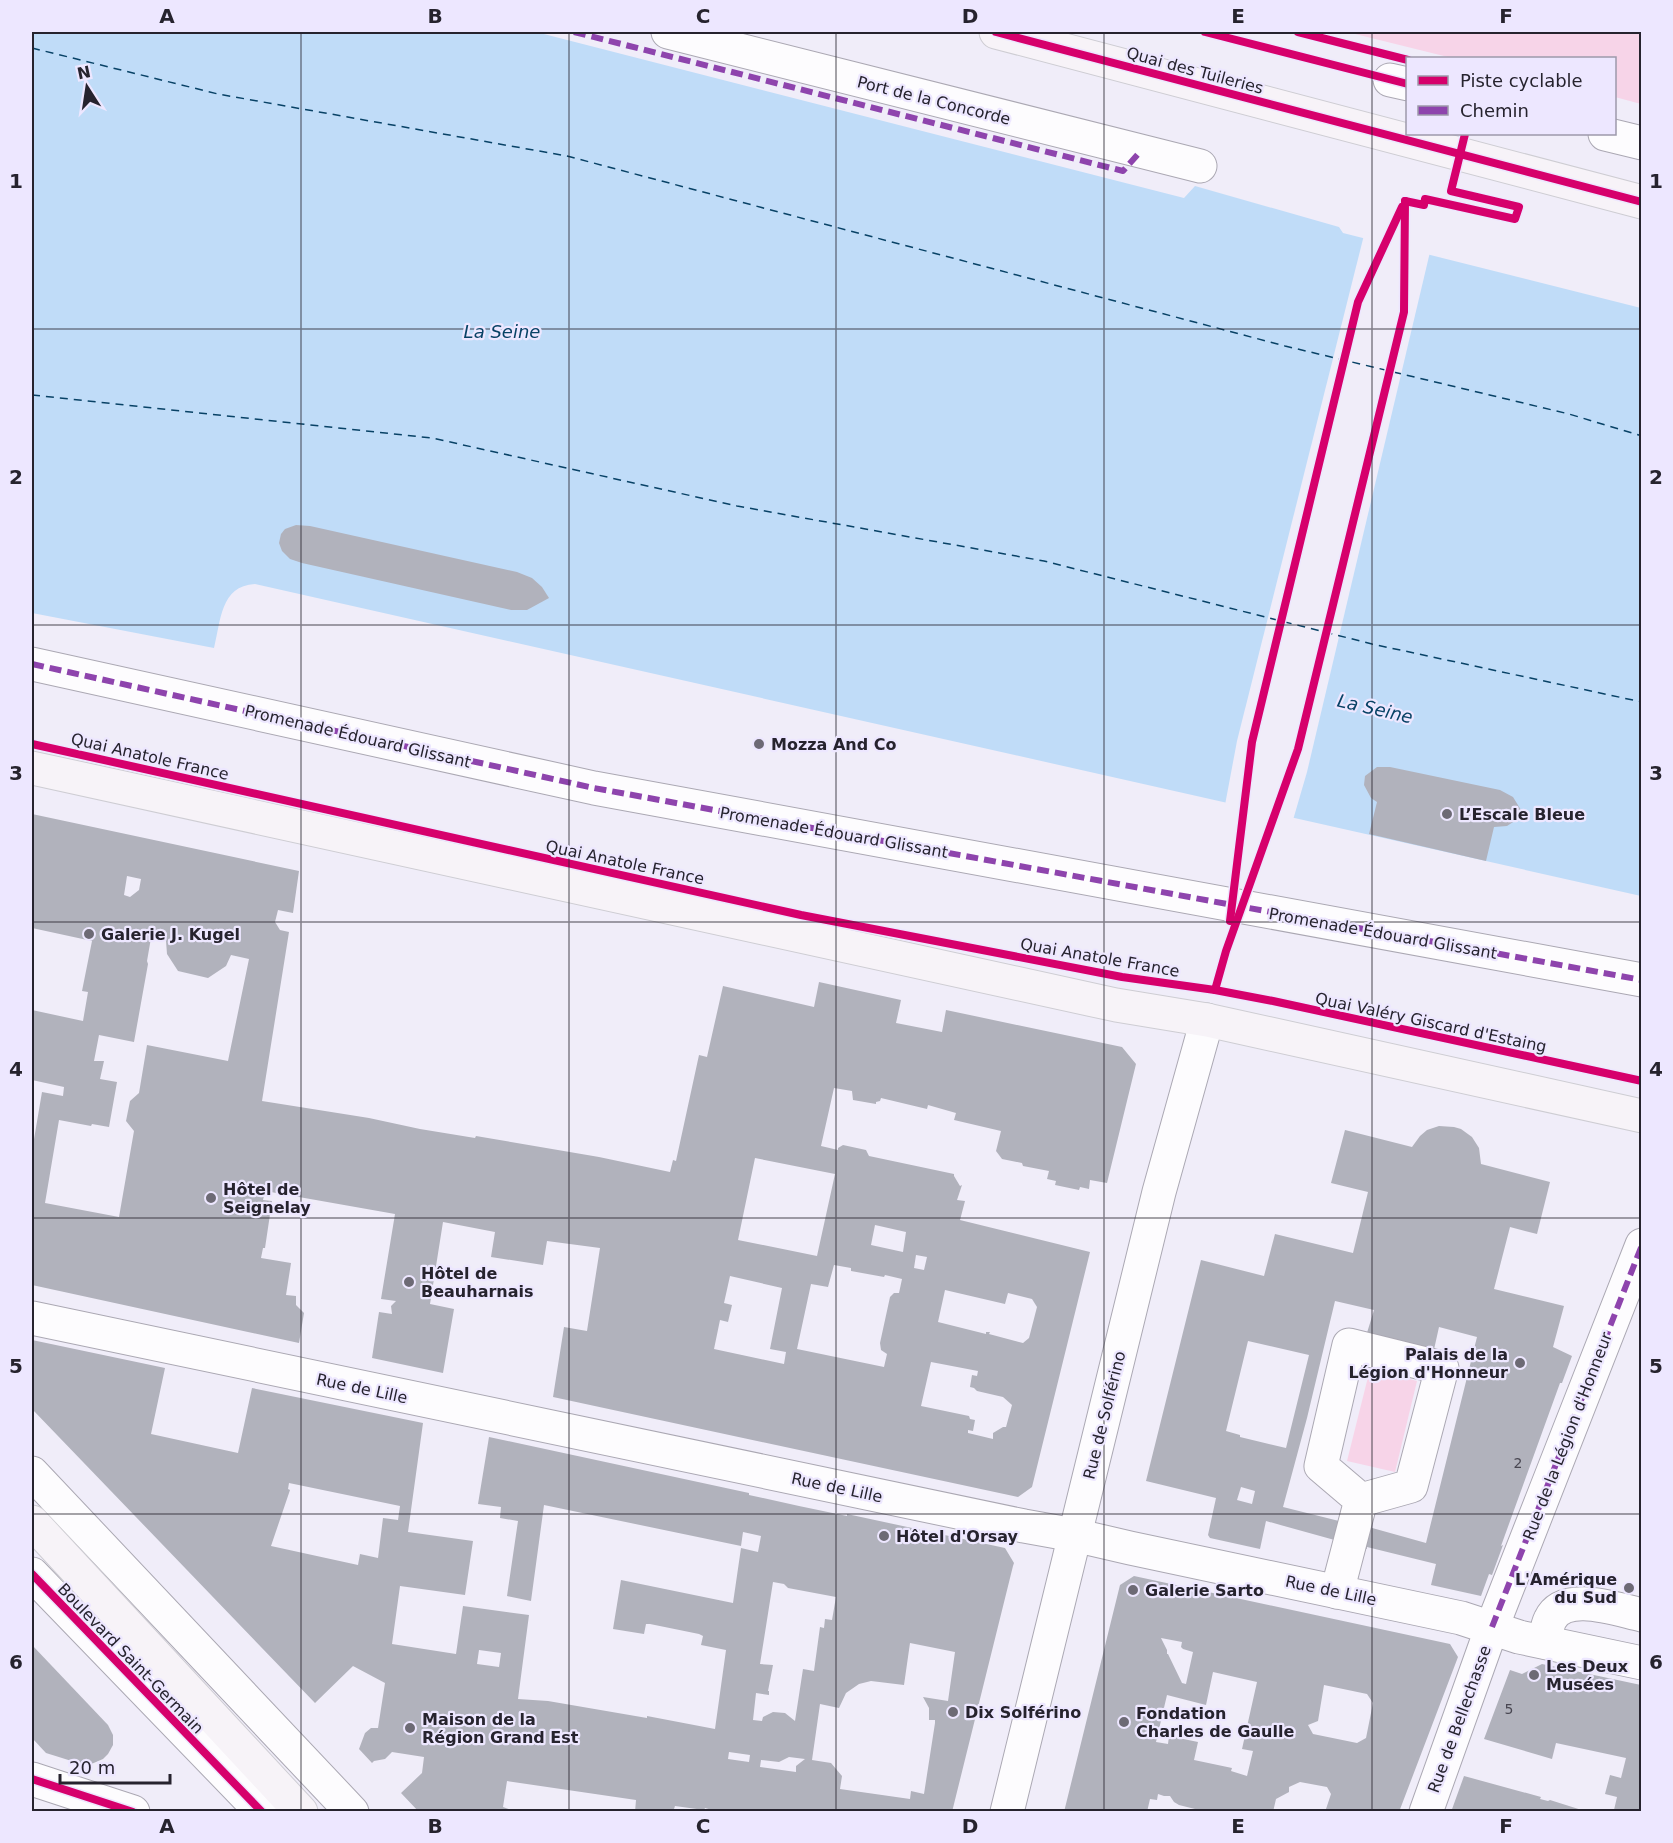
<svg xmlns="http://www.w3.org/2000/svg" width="1673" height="1843" font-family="'DejaVu Sans',sans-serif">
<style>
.green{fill:#f7d4e8}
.water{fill:#c0dcf8}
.pier{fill:#f0edf9}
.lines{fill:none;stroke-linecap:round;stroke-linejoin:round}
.ferry{stroke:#084266;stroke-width:1.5;stroke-dasharray:8 6;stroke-linecap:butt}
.building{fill:#b1b2bc;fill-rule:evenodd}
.minor-casing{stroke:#aba8b3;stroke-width:35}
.major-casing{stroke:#cecdd3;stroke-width:35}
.minor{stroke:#fdfcfe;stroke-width:33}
.major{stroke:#f7f3f8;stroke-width:33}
.quiet{stroke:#8e44ad;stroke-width:6;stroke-dasharray:12 6;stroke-linecap:butt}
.cycleway-casing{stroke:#ede7ff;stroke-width:11}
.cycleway{stroke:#d6006c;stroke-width:8}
.grid{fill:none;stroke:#26232e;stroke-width:1.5;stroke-opacity:0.55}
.poi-dot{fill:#6d6a75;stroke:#ede7ff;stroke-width:2}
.labels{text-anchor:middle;stroke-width:4.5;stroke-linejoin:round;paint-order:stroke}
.number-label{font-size:14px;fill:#494752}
.street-label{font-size:16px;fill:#26232e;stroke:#ede7ff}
.poi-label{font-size:16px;font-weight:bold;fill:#26232e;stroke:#ede7ff;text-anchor:start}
.water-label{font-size:18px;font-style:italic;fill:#084266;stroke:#ede7ff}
.neatline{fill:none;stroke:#26232e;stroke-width:2}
.grid-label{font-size:20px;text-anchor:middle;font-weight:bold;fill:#26232e}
</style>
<rect width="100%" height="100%" fill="#f0edf9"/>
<!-- green -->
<g class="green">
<polygon points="1347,32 1641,32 1641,104 1615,97 1614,58 1452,58"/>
<polygon points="1370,1369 1417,1381 1395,1472 1347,1461"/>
</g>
<!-- water -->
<path class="water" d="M32,32H536L1184,198L1195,186L1339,227L1343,233L1641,308V896L255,584C220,586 221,621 214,648L32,613Z"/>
<!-- pier -->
<polygon class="pier" points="1364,235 1430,252 1307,772 1293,820 1225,805 1237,741"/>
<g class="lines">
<!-- ferry -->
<g class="ferry">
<polyline points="32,48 218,94 567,156 1285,346 1569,414 1642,436"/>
<polyline points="32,395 432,438 737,506 1044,561 1372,644 1642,702"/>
</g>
</g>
<!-- building -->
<g class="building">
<polygon points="296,525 310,526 517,572 532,578 542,587 549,598 527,610 511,610 302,563 290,559 282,551 279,543 281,534 285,529"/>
<polygon points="1377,767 1390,767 1500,790 1513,797 1521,810 1519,818 1507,826 1494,827 1486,861 1369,834 1377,802 1371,798 1364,785 1365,776"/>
<path d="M32,814L299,871L293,913L278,910L275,922L280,930L289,932L262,1101L369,1118L420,1129L475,1138L476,1136L599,1157L670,1172L673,1160L676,1161L699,1055L707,1057L723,986L814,1007L819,982L901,1000L896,1023L942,1032L946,1010L1122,1047L1136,1064L1107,1183L1090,1180L1089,1189L1080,1187L1079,1190L1055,1185L1056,1181L1047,1179L1049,1171L1023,1166L1022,1163L1002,1159L996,1151L1001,1131L954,1120L956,1113L928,1105L927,1109L881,1098L880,1101L876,1102V1104L853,1100L852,1091L834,1088L821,1146L838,1150V1148L843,1145L866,1150L869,1156L954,1174V1176L960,1186L962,1185L957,1200L965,1201L960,1220L1090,1252L1032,1487L1018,1497L553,1397L564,1327L587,1331L600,1248L547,1241L543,1265L491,1257L495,1232L443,1222L430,1304L454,1309L443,1373L372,1358L379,1312L392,1314L391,1306L396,1301L381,1299L395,1214L265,1191L263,1200L272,1201L265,1248H263L261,1258L291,1263L286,1295L296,1296V1305L304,1313L299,1343L32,1285V1151L42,1092L63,1096L64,1087L32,1080V1010L83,1021L88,992L82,991L92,941L32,928ZM127,876L141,879L139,890L130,897L124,895ZM151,938L166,941L167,954L178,971L208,978L226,966L231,955L249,959L228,1061L147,1045L139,1093L130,1101L126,1121L134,1131L119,1217L45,1203L59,1120L91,1126L92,1124L109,1127L117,1082L100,1079L104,1061H94L99,1035L134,1042L148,964L147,961ZM755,1158L835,1174L817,1256L738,1240ZM875,1225L906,1232L903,1252L871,1245ZM916,1255L927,1257L924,1270L914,1268ZM834,1265L851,1268V1271L884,1277L885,1275L902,1279L899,1293H894L890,1297L880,1343L881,1350L887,1354L884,1367L797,1349L811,1284L828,1287ZM730,1276L782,1288L770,1349L786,1352L784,1364L714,1349L720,1320L728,1322L732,1305L724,1303ZM945,1290L1005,1304L1008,1293L1032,1299L1037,1307L1029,1338L1023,1343L989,1334L990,1332H986V1334L938,1322ZM931,1362L978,1371L977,1376L972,1375L970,1387L974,1388L977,1391L1003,1397L1012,1405L1006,1427H1003L993,1433V1439L968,1433V1430L973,1431L975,1420L970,1419L969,1416L921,1406Z"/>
<path d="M1439,1126L1454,1127L1461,1129L1472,1137L1479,1148L1481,1164L1550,1182L1537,1234L1510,1227L1494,1289L1564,1306L1553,1347L1572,1356L1562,1383H1560L1501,1546L1503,1545L1492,1575L1489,1574L1481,1596L1431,1585L1436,1564L1367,1547V1549L1266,1521L1260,1549L1210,1538L1208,1535L1216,1498L1146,1481L1201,1260L1264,1276L1275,1234L1353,1253L1368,1192L1331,1183L1345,1130L1412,1147L1420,1136L1427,1130ZM1335,1301L1374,1310L1366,1336L1433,1354L1439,1327L1477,1337L1426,1543L1340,1519L1339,1521L1283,1507L1307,1418ZM1248,1341L1309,1355L1286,1448L1240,1437V1435L1226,1431ZM1241,1487L1255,1491L1252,1504L1237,1500Z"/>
<path d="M32,1340L165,1368L151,1434L238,1453L252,1388L423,1423L408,1532L473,1541L465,1595L400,1586L392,1644L456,1654L463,1606L529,1615L518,1699L548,1701L647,1718V1716L715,1729L726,1650L701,1645L703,1636L699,1634L650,1624H646L644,1634L613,1629L621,1580L733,1603L741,1548L758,1552L761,1536L743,1532L741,1546L544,1505L531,1601L507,1596L518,1521L500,1518L501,1507L478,1504L489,1437L749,1493V1495L799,1506L847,1516V1514L1005,1548L1014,1563L1013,1566L952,1812H719L705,1808L704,1810L675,1806L673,1812H635L636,1800L507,1781L503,1807L517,1812H419L401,1793L422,1773L424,1757L392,1752L385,1759L374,1761L372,1763L359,1749L365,1733L371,1728H378L385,1683L353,1666L315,1703L32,1409ZM289,1483L400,1506L398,1520L383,1518L378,1558L360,1554L358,1565L271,1546L290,1490L288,1489ZM773,1582L784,1584L788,1588L836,1597L832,1620L825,1619L824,1628L820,1627L814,1671L803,1669L795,1721L785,1713L773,1712L763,1717L762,1721L753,1720L756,1693L769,1695V1691H768L773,1665L760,1664ZM910,1643L955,1652L948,1701L923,1697L929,1708V1720H935V1723L924,1794L911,1791L910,1799L840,1789L842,1776L831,1763L812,1760L820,1704L839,1708L846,1693L859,1684L871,1681L904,1685ZM479,1650L501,1653L499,1667L477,1664ZM729,1752L750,1755L749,1762L728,1759ZM789,1757L805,1759L796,1766V1772L760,1767L761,1760L779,1762Z"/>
<path d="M1134,1576L1450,1644L1458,1657L1399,1812H1325L1331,1794L1327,1787L1300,1782L1289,1787V1792L1276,1799L1273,1812H1207L1179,1805L1174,1802L1170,1796H1164L1158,1794L1157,1800L1150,1799L1147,1812H1064L1120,1585ZM1161,1638L1182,1642L1181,1647L1183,1649L1193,1652L1186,1684L1182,1683L1168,1654H1167V1650ZM1213,1672L1257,1682L1242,1749L1253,1751L1247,1776L1231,1771L1232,1768L1194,1760L1198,1742L1169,1736L1168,1744L1156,1742L1167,1695L1206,1705ZM1324,1685L1367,1694L1373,1703L1366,1738L1357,1743L1313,1734L1308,1725L1318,1721Z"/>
<polygon points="32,1645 108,1725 113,1735 113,1745 108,1754 103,1759 89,1765 78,1763 46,1753 32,1738"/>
<polygon points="1542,1664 1641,1685 1641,1812 1612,1812 1614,1810 1617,1797 1605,1794 1610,1775 1621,1778 1626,1758 1556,1743 1552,1759 1484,1739 1510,1670 1522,1674"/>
<polygon points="1464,1776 1541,1797 1540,1799 1548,1801 1550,1800 1588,1812 1451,1812"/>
</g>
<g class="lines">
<!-- minor casing -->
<g class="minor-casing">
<g id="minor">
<polyline points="668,32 1200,166"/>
<polyline points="1390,80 1408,84"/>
<polyline points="1605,134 1642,143"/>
<polyline points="32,664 594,788 1642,980"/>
<polyline points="32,1318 1024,1526 1074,1535 1130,1548 1461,1618 1519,1637 1642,1663"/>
<polyline points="32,1473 352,1812"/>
<polyline points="32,1574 262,1812"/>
<polyline points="1337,1592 1361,1500 1411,1486 1442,1368 1349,1345 1321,1466 1361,1500"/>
<path d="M1544,1642C1546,1635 1547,1626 1550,1620C1564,1590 1618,1610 1642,1615"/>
<polyline points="32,1779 133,1812"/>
<polyline points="1007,1812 1159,1192 1207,1020"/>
<polyline points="1426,1812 1492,1627 1642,1245"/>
</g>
</g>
<!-- major casing -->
<g class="major-casing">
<g id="major">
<polyline points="996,32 1642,202"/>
<polyline points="32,768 1116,1005 1207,1020 1642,1116"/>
<polyline points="32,1522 301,1812"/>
</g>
</g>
<!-- minor -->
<use href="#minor" class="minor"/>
<!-- major -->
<use href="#major" class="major"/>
<!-- quiet -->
<g class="quiet">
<polyline points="574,32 1123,171 1140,152"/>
<polyline points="32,664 594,788 1642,980"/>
<polyline points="1492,1627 1642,1245"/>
</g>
<!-- cycleway casing -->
<g class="cycleway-casing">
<g id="cycleway">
<polyline points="996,32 1642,202"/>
<polyline points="1205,32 1408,84"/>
<polyline points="1298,32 1408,60"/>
<polyline points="1405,201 1424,205 1425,199 1515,219 1519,207 1451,191 1465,134"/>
<polyline points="32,744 801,915 1122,977 1215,990 1273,1001 1642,1081"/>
<polyline points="1230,921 1252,742 1358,302 1402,207"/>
<polyline points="1215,990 1226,951 1298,749 1404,312 1405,201"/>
<polyline points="32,1574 262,1812"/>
<polyline points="32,1779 133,1812"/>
</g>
</g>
<!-- cycleway -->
<use href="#cycleway" class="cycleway"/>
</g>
<!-- grid -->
<path class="grid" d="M301,32V1812M569,32V1812M836,32V1812M1104,32V1812M1372,32V1812M32,329H1642M32,625H1642M32,922H1642M32,1218H1642M32,1514H1642"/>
<!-- markers -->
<g class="poi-dot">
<circle cx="759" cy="744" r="6"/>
<circle cx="1447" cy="814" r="6"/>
<circle cx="89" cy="934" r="6"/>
<circle cx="211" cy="1198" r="6"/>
<circle cx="409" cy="1282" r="6"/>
<circle cx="1520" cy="1363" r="6"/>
<circle cx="884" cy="1536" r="6"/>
<circle cx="1629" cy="1588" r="6"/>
<circle cx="1133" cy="1590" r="6"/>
<circle cx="1534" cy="1675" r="6"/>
<circle cx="953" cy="1712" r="6"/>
<circle cx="1124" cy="1722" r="6"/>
<circle cx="410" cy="1728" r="6"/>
</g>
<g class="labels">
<!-- number labels -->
<g class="number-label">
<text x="1518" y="1468">2</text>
<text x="1509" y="1714">5</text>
</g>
<!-- street labels -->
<g class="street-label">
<text transform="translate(1195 70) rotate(15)" y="6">Quai des Tuileries</text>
<text transform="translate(934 100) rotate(14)" y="6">Port de la Concorde</text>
<text transform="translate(358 736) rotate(13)" y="6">Promenade Édouard Glissant</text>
<text transform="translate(150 756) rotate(13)" y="6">Quai Anatole France</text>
<text transform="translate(834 832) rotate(10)" y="6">Promenade Édouard Glissant</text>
<text transform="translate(625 862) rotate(12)" y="6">Quai Anatole France</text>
<text transform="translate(1383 933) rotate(10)" y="6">Promenade Édouard Glissant</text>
<text transform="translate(1100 957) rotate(10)" y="6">Quai Anatole France</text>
<text transform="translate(1431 1022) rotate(12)" y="6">Quai Valéry Giscard d'Estaing</text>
<text transform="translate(362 1388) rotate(12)" y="6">Rue de Lille</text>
<text transform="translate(1104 1415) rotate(-76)" y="6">Rue de Solférino</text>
<text transform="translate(1567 1436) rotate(-69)" y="6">Rue de la Légion d'Honneur</text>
<text transform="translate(837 1487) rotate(12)" y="6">Rue de Lille</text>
<text transform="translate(1331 1590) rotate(12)" y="6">Rue de Lille</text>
<text transform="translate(131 1658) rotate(46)" y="6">Boulevard Saint-Germain</text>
<text transform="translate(1459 1719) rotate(-70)" y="6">Rue de Bellechasse</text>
</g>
<!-- poi labels -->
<g class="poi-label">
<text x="771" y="750">Mozza And Co</text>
<text x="1459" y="820">L’Escale Bleue</text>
<text x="101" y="940">Galerie J. Kugel</text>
<text x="223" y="1195">Hôtel de<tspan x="223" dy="18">Seignelay</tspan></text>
<text x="421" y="1279">Hôtel de<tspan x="421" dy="18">Beauharnais</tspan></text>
<text x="1508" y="1360" text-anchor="end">Palais de la<tspan x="1508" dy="18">Légion d'Honneur</tspan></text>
<text x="896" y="1542">Hôtel d'Orsay</text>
<text x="1617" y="1585" text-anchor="end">L'Amérique<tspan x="1617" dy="18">du Sud</tspan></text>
<text x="1145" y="1596">Galerie Sarto</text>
<text x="1546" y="1672">Les Deux<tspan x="1546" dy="18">Musées</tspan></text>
<text x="965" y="1718">Dix Solférino</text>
<text x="1136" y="1719">Fondation<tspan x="1136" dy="18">Charles de Gaulle</tspan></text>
<text x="422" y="1725">Maison de la<tspan x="422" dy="18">Région Grand Est</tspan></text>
</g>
<!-- water labels -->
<g class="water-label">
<text x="502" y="338">La Seine</text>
<text transform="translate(1375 709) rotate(13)" y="6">La Seine</text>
</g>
</g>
<!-- border -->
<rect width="1673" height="1843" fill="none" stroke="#ede7ff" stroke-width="66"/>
<!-- legend -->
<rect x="1406" y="57" width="210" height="78" fill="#ede7ff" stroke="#9d99ab" stroke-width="1.5"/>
<rect x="1418" y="76" width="30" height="9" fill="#d6006c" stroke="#9d99ab" stroke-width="1.5"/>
<text x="1460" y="87" font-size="18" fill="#26232e">Piste cyclable</text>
<rect x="1418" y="106" width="30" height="9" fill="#8e44ad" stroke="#9d99ab" stroke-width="1.5"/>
<text x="1460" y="117" font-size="18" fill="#26232e">Chemin</text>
<!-- north arrow -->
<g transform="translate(87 87) rotate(348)" stroke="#ede7ff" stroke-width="4.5" paint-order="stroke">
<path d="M0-4.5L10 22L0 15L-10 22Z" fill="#26232e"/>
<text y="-9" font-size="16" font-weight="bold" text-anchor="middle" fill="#26232e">N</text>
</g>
<!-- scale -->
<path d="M60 1774v9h110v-9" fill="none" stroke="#26232e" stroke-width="3"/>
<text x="69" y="1774" font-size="18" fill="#26232e" stroke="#ede7ff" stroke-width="4.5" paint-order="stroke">20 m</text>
<rect x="33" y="33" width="1607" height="1777" class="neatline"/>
<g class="grid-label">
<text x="167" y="23">A</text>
<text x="435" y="23">B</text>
<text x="703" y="23">C</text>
<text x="970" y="23">D</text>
<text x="1238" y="23">E</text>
<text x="1506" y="23">F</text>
<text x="16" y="188">1</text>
<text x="1656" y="188">1</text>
<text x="16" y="484">2</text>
<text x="1656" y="484">2</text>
<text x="16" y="780">3</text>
<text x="1656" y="780">3</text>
<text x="16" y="1076">4</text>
<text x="1656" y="1076">4</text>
<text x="16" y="1373">5</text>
<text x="1656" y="1373">5</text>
<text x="16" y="1669">6</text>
<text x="1656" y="1669">6</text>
<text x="167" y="1833">A</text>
<text x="435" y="1833">B</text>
<text x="703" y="1833">C</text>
<text x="970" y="1833">D</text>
<text x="1238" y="1833">E</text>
<text x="1506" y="1833">F</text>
</g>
</svg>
